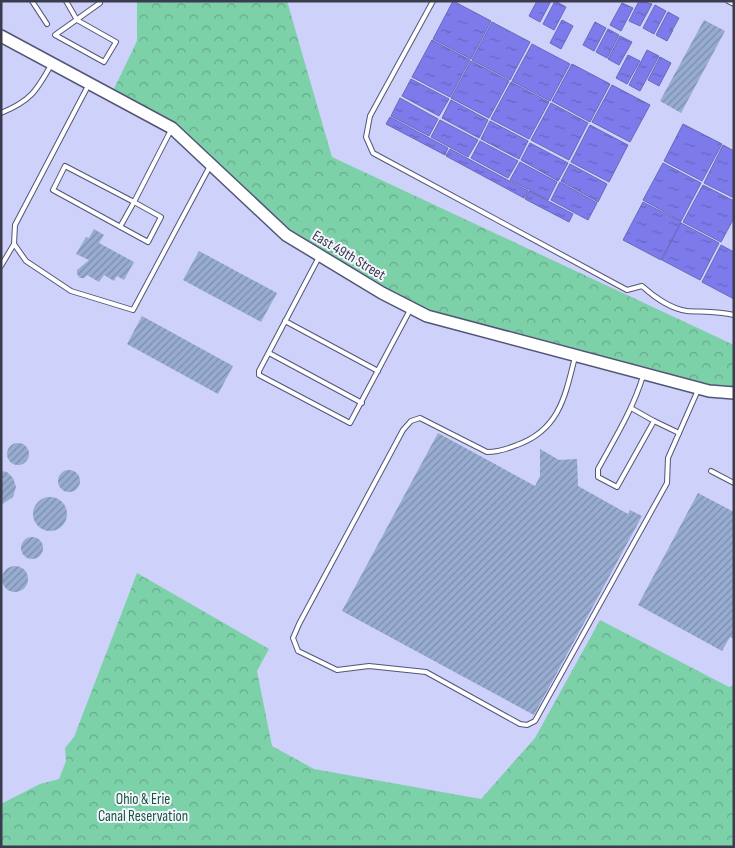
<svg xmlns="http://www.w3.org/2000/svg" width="735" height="848" font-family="'Sofia Sans Condensed',sans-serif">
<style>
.forest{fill:url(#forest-crowns)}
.water{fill:url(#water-ripples);stroke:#6968bb}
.building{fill:url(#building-hatch)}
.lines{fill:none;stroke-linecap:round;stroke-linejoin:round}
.lane-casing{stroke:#535578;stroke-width:6}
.secondary-casing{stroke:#535578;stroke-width:14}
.lane{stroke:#fff;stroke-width:4}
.secondary{stroke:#fff;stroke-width:11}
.labels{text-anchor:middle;stroke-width:4;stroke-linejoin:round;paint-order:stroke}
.street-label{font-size:15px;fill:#3a3b4c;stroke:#f4f5fd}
.park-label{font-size:15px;fill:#18573d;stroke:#f4f5fd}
</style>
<defs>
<pattern id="forest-crowns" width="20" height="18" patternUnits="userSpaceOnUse" patternTransform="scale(1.25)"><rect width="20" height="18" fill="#7dd1a8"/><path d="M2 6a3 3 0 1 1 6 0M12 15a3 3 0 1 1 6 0" fill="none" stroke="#67ab8b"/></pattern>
<pattern id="water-ripples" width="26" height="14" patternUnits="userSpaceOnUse" patternTransform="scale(1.25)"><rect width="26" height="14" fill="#7d7beb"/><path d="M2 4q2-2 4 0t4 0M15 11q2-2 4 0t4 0" fill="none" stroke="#6766c1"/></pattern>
<pattern id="building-hatch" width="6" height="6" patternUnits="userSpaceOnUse" patternTransform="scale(1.25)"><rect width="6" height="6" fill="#97acd0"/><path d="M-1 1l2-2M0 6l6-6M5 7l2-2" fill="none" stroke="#7c8dab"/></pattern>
</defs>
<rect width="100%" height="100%" fill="#ced1fa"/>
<!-- forest -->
<g class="forest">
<polygon points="137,1 287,1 332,157 734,345 734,393 427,316 286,235 172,128 111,95 137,41"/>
<polygon points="137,573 269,649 257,671 272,746 314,769 481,799 535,738 600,620 729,687 734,685 734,847 1,847 1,804 40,784 59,779 66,761 65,748 74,737"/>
</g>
<!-- water -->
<g class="water">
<polygon points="453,1 491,21 471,59 433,39"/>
<polygon points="537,1 551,1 540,22 529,16"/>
<polygon points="555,1 566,7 554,30 543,24"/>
<polygon points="639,1 652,4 640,26 629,21"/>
<polygon points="622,3 633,8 621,31 610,25"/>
<polygon points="655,5 666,11 654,34 643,28"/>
<polygon points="668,12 679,18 673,29 670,28 673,30 667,41 656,35"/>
<polygon points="562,20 573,26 561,49 550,43"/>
<polygon points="492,22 530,42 510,80 472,60"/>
<polygon points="595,22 606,28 594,51 583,45"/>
<polygon points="608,29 619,35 607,58 596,52"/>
<polygon points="620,36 632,42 619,65 608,59"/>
<polygon points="432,40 470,60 450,97 412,77"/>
<polygon points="532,44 570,64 550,101 512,81"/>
<polygon points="647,50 659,56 640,91 629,85"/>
<polygon points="628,55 640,61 627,84 616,78"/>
<polygon points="660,57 671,63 659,86 648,80"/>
<polygon points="471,61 509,81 489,118 451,98"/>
<polygon points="572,64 610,84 590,122 552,101"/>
<polygon points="411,79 449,99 439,116 402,96"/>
<polygon points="511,82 549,102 529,139 491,119"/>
<polygon points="612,85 650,105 630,142 592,122"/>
<polygon points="400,98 438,119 429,136 391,116"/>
<polygon points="451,100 488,120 479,138 442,118"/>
<polygon points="551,103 588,123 569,160 531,140"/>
<polygon points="390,117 448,148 445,155 386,124"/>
<polygon points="440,120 478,140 468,157 431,137"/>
<polygon points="490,121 528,141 519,159 481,139"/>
<polygon points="683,124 722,144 702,181 664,161"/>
<polygon points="590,125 628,145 609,182 571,162"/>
<polygon points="480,141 518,161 508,178 471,158"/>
<polygon points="530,143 568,163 558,181 521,160"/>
<polygon points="723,145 734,151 734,198 704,183"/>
<polygon points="450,149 528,191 524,198 446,156"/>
<polygon points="520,162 557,182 548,200 510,180"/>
<polygon points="663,163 701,183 681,221 643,200"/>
<polygon points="570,164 607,184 598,202 561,181"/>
<polygon points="560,182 597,203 588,220 551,200"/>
<polygon points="703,185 734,201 734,218 721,242 683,222"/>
<polygon points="529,191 573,214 569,222 525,199"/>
<polygon points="643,202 681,222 661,260 623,240"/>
<polygon points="681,223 719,243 700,280 662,260"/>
<polygon points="721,245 734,252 734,299 702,282"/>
</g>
<!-- building -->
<g class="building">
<polygon points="704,20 725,31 681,113 660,101"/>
<polygon points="94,229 104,235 99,243 134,262 124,280 117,276 114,281 104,275 99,282 87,275 84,278 80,278 77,274 77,270 89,260 76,254 86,237 89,238"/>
<polygon points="199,251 277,293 261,322 183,280"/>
<polygon points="142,316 233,366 218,394 127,344"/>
<polygon points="438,433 535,486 540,476 540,449 559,460 577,459 578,486 628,514 630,510 642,516 534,715 342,611"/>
<circle cx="18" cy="454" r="11"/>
<circle cx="69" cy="481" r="11"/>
<polygon points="1,471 7,472 13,478 16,487 13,497 1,505"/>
<polygon points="698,493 734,512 734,639 730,637 722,651 638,605"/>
<circle cx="50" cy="514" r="17"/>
<circle cx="32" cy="548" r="11"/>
<circle cx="15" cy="579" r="13"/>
</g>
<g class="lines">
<!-- lane casing -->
<g class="lane-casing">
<g id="lane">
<polyline points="32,1 47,24"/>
<polyline points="66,1 77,20 116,42 104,62 55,35 100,3 99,1"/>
<path d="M433,1L370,116L366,137L373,153L627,290L642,286C653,296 671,309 687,311C703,312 718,311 734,315"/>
<polyline points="728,1 734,4"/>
<polyline points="89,84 15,225 14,244 26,261 71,291 133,310 210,166"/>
<path d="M1,113C30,101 36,92 51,65"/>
<polyline points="120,227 134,202 161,217 148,242 53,190 65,166 134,202 171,130"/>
<polyline points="319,257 259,371 259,375 350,423 410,310"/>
<polyline points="1,266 14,244"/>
<polyline points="285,321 378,371"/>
<polyline points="269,353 362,403"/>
<path d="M575,357C565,397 559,430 517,445C507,449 498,452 487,452L420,418L411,421L403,430L299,624L293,638L298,651L337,670L369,666L426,672L520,724L527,725L535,721L667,483L668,458L679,433"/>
<path d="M631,408L654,421L617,487L598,477V469C615,438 633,409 643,376"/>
<polyline points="654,421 679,433 698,390"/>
<polyline points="711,471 734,483"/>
</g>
</g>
<!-- secondary casing -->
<g class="secondary-casing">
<polyline id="secondary" points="1,36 172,128 286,235 382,293 427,316 709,391 734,393"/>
</g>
<!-- lane -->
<use href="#lane" class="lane"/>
<!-- secondary -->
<use href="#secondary" class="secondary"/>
</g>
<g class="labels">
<!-- street labels -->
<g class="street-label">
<text transform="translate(349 255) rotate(31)" y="5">East 49th Street</text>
</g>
<!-- park labels -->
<g class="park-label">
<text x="143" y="804">Ohio &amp; Erie<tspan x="143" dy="17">Canal Reservation</tspan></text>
</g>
</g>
<!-- border -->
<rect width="735" height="848" fill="none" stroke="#3a3b4c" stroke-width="5"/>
</svg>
